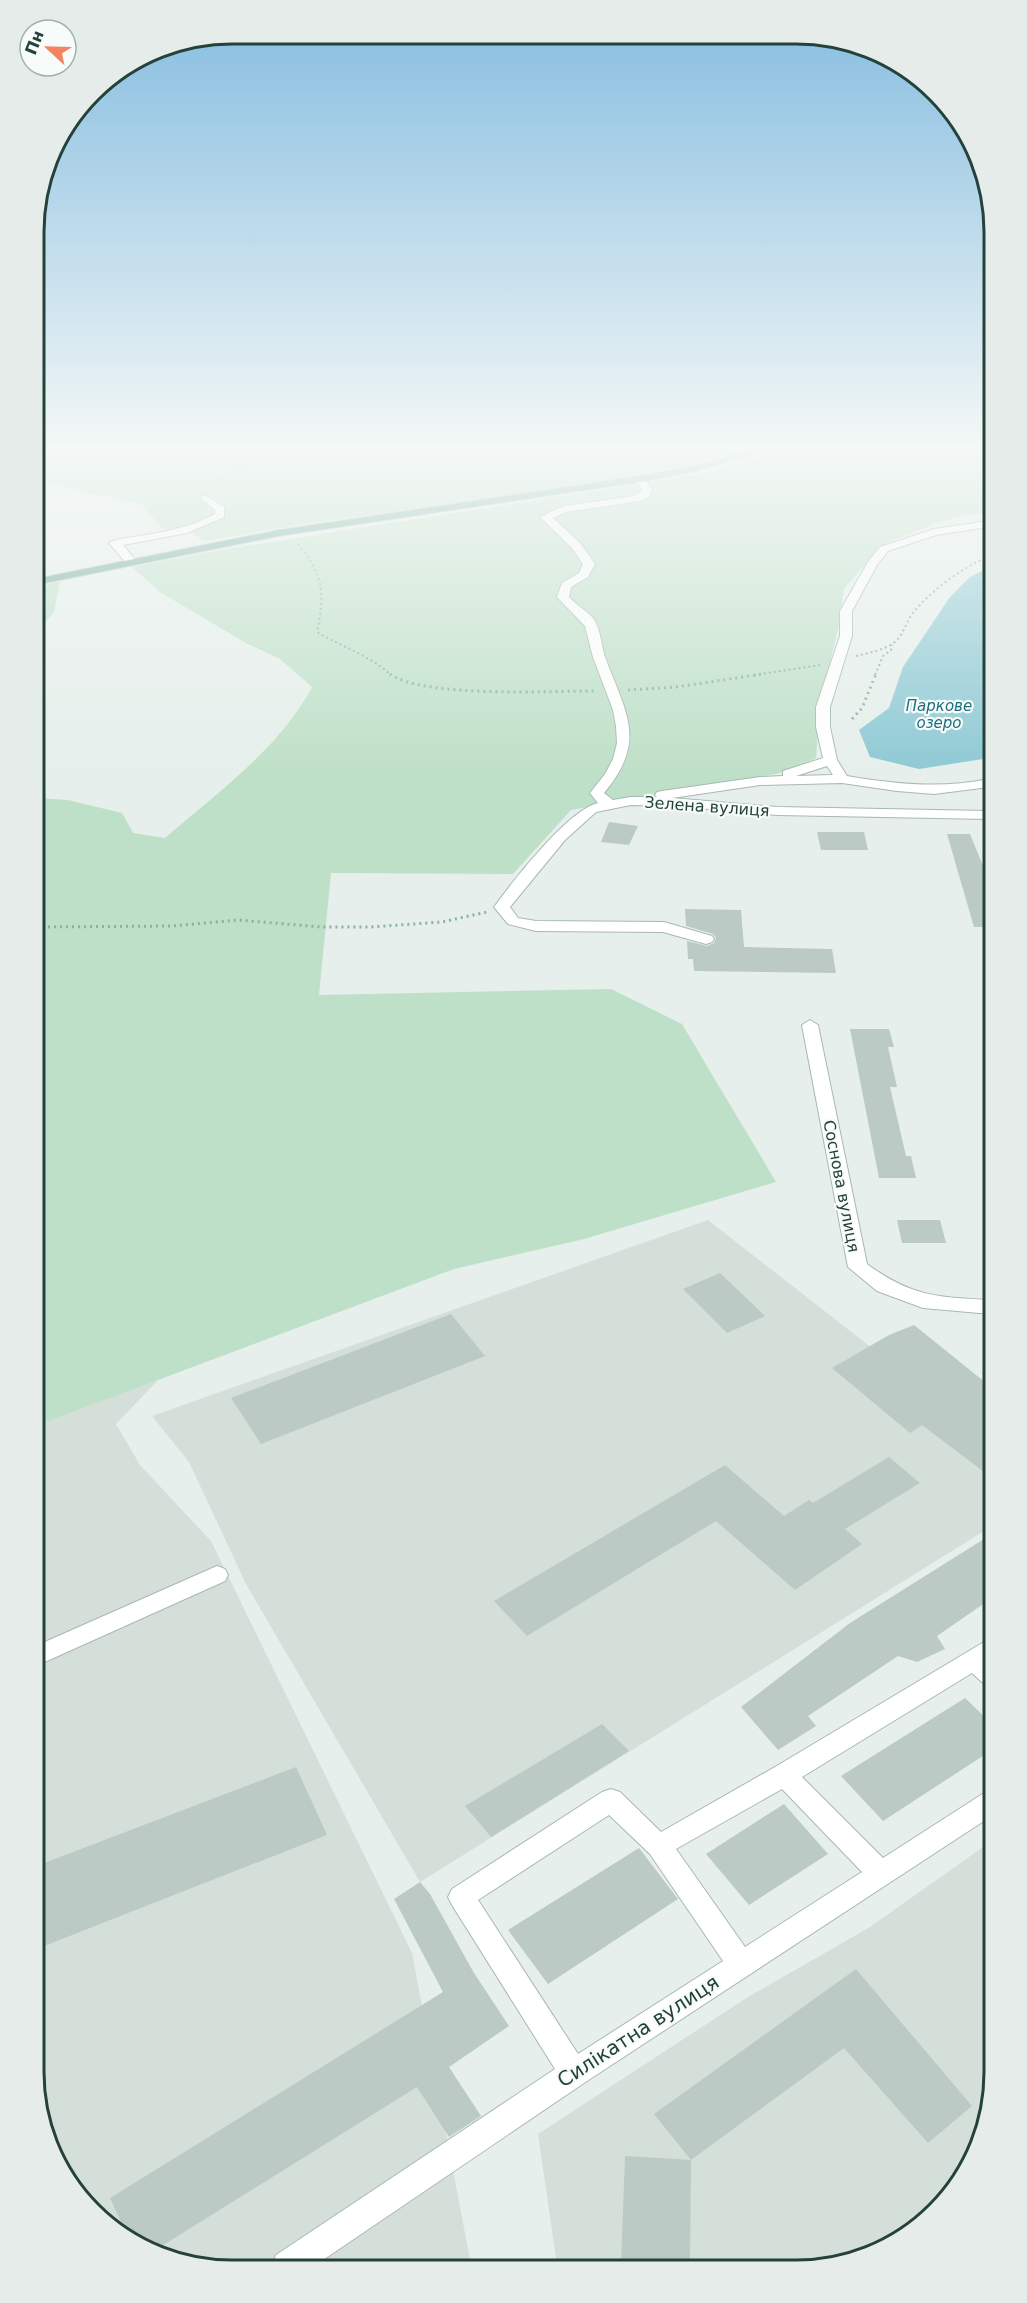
<svg xmlns="http://www.w3.org/2000/svg" width="1027" height="2303" font-family="'DejaVu Sans',sans-serif">
<style>
.built{fill:#d4dfda}
.green{fill:#bfe0c8}
.water{fill:#8ec9d4}
.building{fill:#bbcac4}
.lines{fill:none;stroke-linecap:round;stroke-linejoin:round}
.minor-casing{stroke:#a8b8b2;stroke-width:2}
.major-casing{stroke:#c2cac8;stroke-width:2}
.path-far1{stroke:#86b3a5;stroke-width:2;stroke-dasharray:2 3;stroke-linecap:butt}
.path{stroke:#86b3a5;stroke-width:3;stroke-dasharray:2 4;stroke-linecap:butt}
.minor{fill:#fff;fill-rule:evenodd}
.major{fill:#6aa596;fill-rule:evenodd}
.labels{text-anchor:middle;stroke-width:4.5;stroke-linejoin:round;paint-order:stroke}
.far-water-label{font-size:15px;font-style:italic;fill:#1c6f80;stroke:#f7fbf9}
.street-label{font-size:16px;fill:#24423a;stroke:#f7fbf9}
.near-street-label{font-size:20px;fill:#24423a;stroke:#f7fbf9}
.rim{fill:none;stroke:#24423a;stroke-width:3}
</style>
<rect width="100%" height="100%" fill="#e6efeb"/>
<!-- built -->
<g class="built">
<polygon points="708,1220 991,1441 992,1526 420,1882 246,1584 189,1462 152,1416"/>
<polygon points="159,1379 116,1424 140,1465 211,1541 412,1953 471,2265 193,2266 100,2221 60,2171 40,2123 38,1425"/>
<polygon points="993,1840 994,2085 979,2148 945,2202 905,2237 847,2263 557,2265 538,2134 748,1997 870,1927"/>
</g>
<!-- green -->
<g class="green">
<path d="M34,449H750C572,498 385,507 204,541L189,531L161,528L143,505L34,480Z"/>
<path d="M787,449H988V514H968L934,524L891,541L878,549L844,589L839,625L820,703L816,758L780,773L571,810L513,874L331,873L319,995L611,989L682,1024L776,1182L584,1239L454,1269L38,1425L35,798L68,800L122,813L133,833L165,838C217,793 279,749 312,687L280,659L246,643L160,592L132,567L233,548L701,474Z"/>
<polygon points="60,581 54,612 35,634 35,588"/>
</g>
<!-- water -->
<polygon class="water" points="988,568 989,758 919,769 870,757 859,730 889,708 903,667 950,597 970,577"/>
<!-- building -->
<g class="building">
<polygon points="609,822 638,826 629,845 601,842"/>
<polygon points="817,832 864,832 868,850 821,850"/>
<polygon points="947,834 970,834 990,883 990,927 974,927"/>
<polygon points="685,909 741,910 744,947 832,949 836,973 694,971 693,959 688,959 687,941 707,946 714,943 716,938 713,934 686,926"/>
<polygon points="850,1029 889,1029 894,1047 888,1047 897,1087 890,1087 906,1156 911,1156 916,1178 879,1178"/>
<polygon points="897,1220 940,1220 946,1243 902,1243"/>
<polygon points="720,1273 765,1316 727,1333 683,1289"/>
<polygon points="451,1314 485,1356 261,1444 231,1398"/>
<polygon points="914,1325 991,1387 992,1478 922,1425 910,1433 832,1368 889,1335"/>
<polygon points="889,1457 920,1483 845,1529 862,1544 795,1590 716,1521 527,1636 494,1601 725,1465 784,1516 809,1500 813,1503"/>
<polygon points="992,1534 992,1598 937,1636 945,1649 917,1662 898,1656 808,1716 816,1726 778,1750 741,1707 850,1623"/>
<polygon points="965,1698 992,1724 992,1750 883,1821 841,1776"/>
<polygon points="602,1724 629,1751 491,1837 465,1806"/>
<polygon points="296,1767 327,1835 39,1948 39,1865"/>
<polygon points="784,1804 828,1854 749,1905 706,1854"/>
<polygon points="639,1848 678,1899 548,1984 508,1930"/>
<polygon points="420,1882 430,1894 474,1973 509,2026 449,2067 481,2116 449,2137 417,2087 157,2249 126,2233 110,2198 443,1992 394,1899"/>
<polygon points="856,1969 972,2106 928,2143 844,2048 691,2160 654,2114"/>
<polygon points="625,2156 691,2160 690,2264 621,2264"/>
</g>
<g class="lines">
<!-- minor casing -->
<g class="minor-casing">
<g id="minor">
<path d="M640,476L644,477L652,490L649,497L641,501L566,512L553,518L580,543L595,564L588,577L571,587L569,597C576,605 586,610 593,618C601,630 601,644 605,657C626,714 648,740 604,793L613,800L631,797H657L655,795L657,792L662,791L760,777L783,776V771L823,758L816,727V707L840,636V611L868,562L880,547L934,529L988,521V527L936,535L888,551L877,565L852,611V636L830,707V727L837,760L847,776C895,784 941,789 989,779V787L934,794L897,791L842,783L760,785L672,798L777,807L989,811V819L777,815L675,806L631,805L596,812L565,840L510,907L518,918L536,921L664,922L712,936L714,939L712,942L706,944L663,932L536,931L508,924L494,907C513,881 569,809 598,803L590,793L605,774L613,759L617,743L616,726L613,710L593,657L585,626L557,597L562,583L579,573L583,564L572,548L540,517L564,506L634,496L642,490L635,479ZM827,766L833,775L796,776Z"/>
<path d="M205,495L224,507V517L187,533L123,545L137,562L135,564H127L109,543L115,540C149,534 184,531 215,514V510L200,498Z"/>
<path d="M810,1020L818,1025L867,1264C912,1297 937,1297 991,1300V1314L923,1308L877,1291L848,1267L802,1025Z"/>
<polygon points="217,1566 225,1569 228,1575 225,1581 38,1665 38,1645"/>
<path d="M992,1640V1687L984,1684L972,1673L802,1777L883,1858L984,1793L993,1790V1815L584,2083L314,2266H272L276,2255L555,2069L452,1905L448,1897L452,1889L602,1792L611,1789L620,1792L661,1832L775,1767L984,1642ZM782,1789L862,1872L745,1947L676,1849ZM609,1815L650,1854L723,1961L578,2054L478,1900Z"/>
</g>
</g>
<!-- major casing -->
<g class="major-casing">
<polygon id="major" points="755,449 772,449 697,471 640,482 279,536 35,585 35,579 279,530 640,476 692,466"/>
</g>
<!-- path-far1 -->
<g class="path-far1">
<polyline points="210,486 242,468 253,449"/>
<path d="M298,544C324,576 325,593 317,632C342,647 369,655 391,675"/>
<path d="M856,656C868,653 881,651 892,644C903,637 905,624 913,613C928,593 964,566 988,557"/>
<polyline points="754,675 820,665"/>
<polyline points="875,675 883,656 891,650 892,645"/>
</g>
<!-- path -->
<g class="path">
<path d="M390,674C423,698 550,691 594,691"/>
<polyline points="628,690 676,687 763,674"/>
<polyline points="852,719 862,708 876,674"/>
<polyline points="36,927 172,926 238,920 321,927 371,927 442,922 487,912"/>
</g>
<!-- minor -->
<use href="#minor" class="minor"/>
<!-- major -->
<use href="#major" class="major"/>
</g>
<!-- sky -->
<linearGradient id="sky" x2="0" y2="1"><stop stop-color="#84bce0"/><stop offset="0.58" stop-color="#f4f8f6"/><stop offset="1" stop-color="#f4f8f6" stop-opacity="0"/></linearGradient>
<rect width="1027" height="772" fill="url(#sky)"/>
<g class="labels">
<!-- far-water labels -->
<g class="far-water-label">
<text x="939" y="711">Паркове<tspan x="939" dy="17">озеро</tspan></text>
</g>
<!-- street labels -->
<g class="street-label">
<text transform="translate(707 806) rotate(4)" y="6">Зелена вулиця</text>
<text transform="translate(842 1186) rotate(79)" y="6">Соснова вулиця</text>
</g>
<!-- near-street labels -->
<g class="near-street-label">
<text transform="translate(638 2031) rotate(-33)" y="7">Силікатна вулиця</text>
</g>
</g>
<!-- crop -->
<path d="M0 0H1027V2303H0ZM232 44H796A188 188 0 0 1 984 232V2072A188 188 0 0 1 796 2260H232A188 188 0 0 1 44 2072V232A188 188 0 0 1 232 44Z" fill="#e6ecea" fill-rule="evenodd"/>
<path class="rim" d="M232 44H796A188 188 0 0 1 984 232V2072A188 188 0 0 1 796 2260H232A188 188 0 0 1 44 2072V232A188 188 0 0 1 232 44Z"/>
<!-- north arrow -->
<g transform="translate(48 48) rotate(292)"><circle r="28" fill="#f7fbf9" stroke="#a3b1ad" stroke-width="1.5"/>
<path d="M0-4.5L10 22L0 15L-10 22Z" fill="#f4845f"/>
<text y="-9" font-size="16" font-weight="bold" text-anchor="middle" fill="#24423a">Пн</text>
</g>
</svg>
